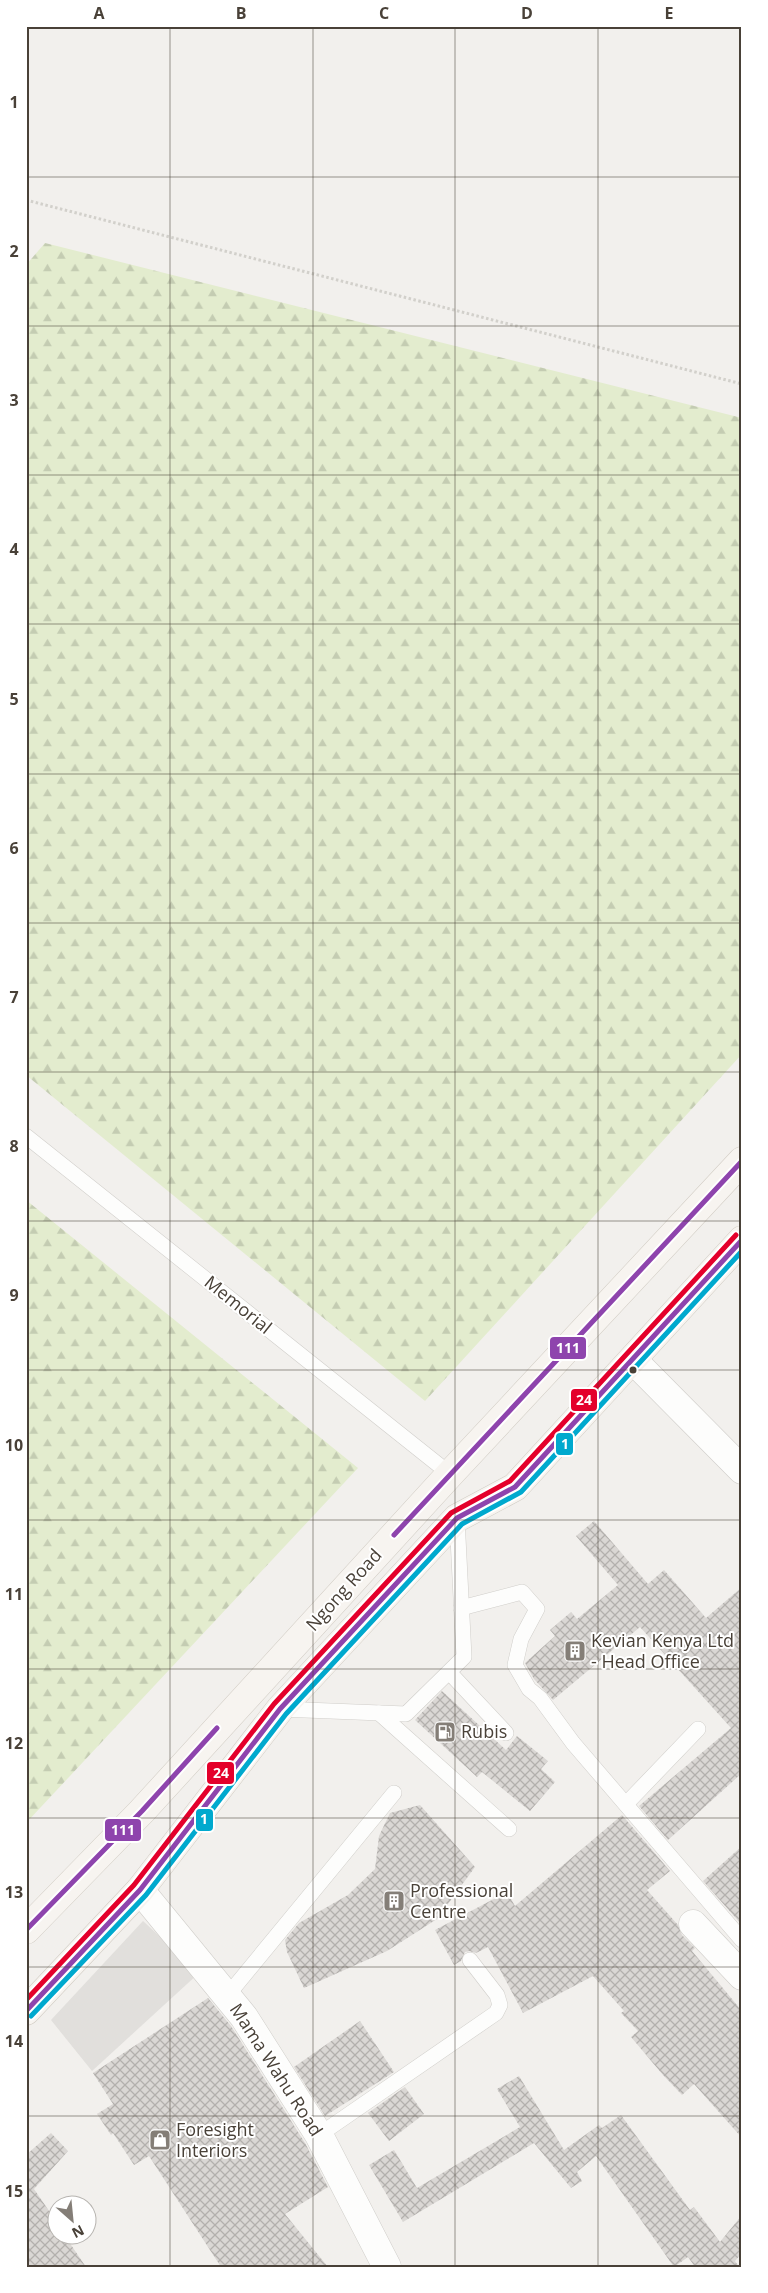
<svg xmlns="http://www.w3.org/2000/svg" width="768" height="2293" font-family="'Open Sans',sans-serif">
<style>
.forest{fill:url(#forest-firs)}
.parking{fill:#e1dfdc}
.building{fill:url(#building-cross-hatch)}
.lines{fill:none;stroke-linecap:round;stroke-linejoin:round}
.service-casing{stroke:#d0ceca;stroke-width:16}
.minor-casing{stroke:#d0ceca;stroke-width:29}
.secondary-casing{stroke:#d1ccc4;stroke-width:29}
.path{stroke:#d2d0cb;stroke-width:3;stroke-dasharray:2.5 2.5;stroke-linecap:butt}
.service{stroke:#fdfdfc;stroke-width:15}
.minor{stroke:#fdfdfc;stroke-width:28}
.secondary{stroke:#f7f4f0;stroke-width:28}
.bus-1-casing{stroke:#fff;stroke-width:9}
.bus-2-casing{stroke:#fff;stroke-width:9}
.bus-3-casing{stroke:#fff;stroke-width:9}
.bus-1{stroke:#8e44ad;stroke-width:5}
.bus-2{stroke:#00a9ce;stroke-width:5}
.bus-3{stroke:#e4002b;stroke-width:5}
.grid{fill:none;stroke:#494138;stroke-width:1;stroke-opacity:0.55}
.bus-dot{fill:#494138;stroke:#fff;stroke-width:2}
.labels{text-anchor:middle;stroke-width:4;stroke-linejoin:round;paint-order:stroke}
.street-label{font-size:18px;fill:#494138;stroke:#fff}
.poi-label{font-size:18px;fill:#494138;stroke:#fff;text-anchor:start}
.line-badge{stroke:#fff;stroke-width:2}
.badge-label{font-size:14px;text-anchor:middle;font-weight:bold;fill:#fff}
.neatline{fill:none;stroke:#494138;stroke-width:2}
.grid-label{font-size:16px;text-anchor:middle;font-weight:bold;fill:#494138}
</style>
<defs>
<pattern id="forest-firs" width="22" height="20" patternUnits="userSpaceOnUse" patternTransform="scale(1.25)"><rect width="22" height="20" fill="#e3ecce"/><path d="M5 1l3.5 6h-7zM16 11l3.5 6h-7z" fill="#c4ccb2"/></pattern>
<pattern id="building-cross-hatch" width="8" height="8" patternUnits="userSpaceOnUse" patternTransform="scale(1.25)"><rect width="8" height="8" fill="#dad7d4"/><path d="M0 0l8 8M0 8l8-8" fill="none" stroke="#b3b0ad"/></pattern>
</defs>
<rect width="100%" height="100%" fill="#f2f0ed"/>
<!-- forest -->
<g class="forest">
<polygon points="45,243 742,418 742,1054 425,1401 26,1075 26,265"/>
<polygon points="26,1200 358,1468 26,1823"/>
</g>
<!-- parking -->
<polygon class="parking" points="143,1921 199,1973 92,2071 51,2020"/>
<!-- building -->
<g class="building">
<polygon points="594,1521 648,1584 664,1570 706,1618 742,1587 742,1773 668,1840 639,1806 731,1728 640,1627 553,1700 534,1679 525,1663 555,1636 550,1630 571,1612 577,1619 618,1585 576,1536"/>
<polygon points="442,1691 506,1750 517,1736 548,1761 541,1769 555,1782 530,1811 482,1772 477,1777 415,1720"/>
<polygon points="420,1805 475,1867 437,1919 387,1951 304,1988 287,1952 285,1940 299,1923 348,1895 375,1869 379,1836 390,1813"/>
<polygon points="622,1815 670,1871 647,1890 678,1925 682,1935 695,1948 692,1951 742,2011 742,2138 694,2084 682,2095 663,2075 631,2037 638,2031 621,2013 624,2011 593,1976 523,2013 488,1947 476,1953 469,1951 465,1952 461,1961 454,1965 435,1930 507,1892 515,1906"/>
<polygon points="742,1846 742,1925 703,1881"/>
<polygon points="208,1998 231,2026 305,2143 328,2187 285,2214 328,2267 221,2267 149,2156 134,2165 113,2133 111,2135 97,2114 113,2104 93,2073"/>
<polygon points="360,2021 394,2072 325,2116 294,2067"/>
<polygon points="519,2076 564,2150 599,2125 602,2128 621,2115 690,2210 694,2207 720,2242 742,2215 742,2253 735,2261 739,2267 695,2267 688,2257 674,2267 596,2156 577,2172 582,2181 571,2188 534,2143 403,2222 369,2165 394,2150 417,2188 520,2127 497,2089"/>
<polygon points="405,2087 424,2114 389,2141 368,2113"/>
<polygon points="51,2133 68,2151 34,2189 58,2224 58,2236 65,2236 86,2267 26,2267 26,2155"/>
</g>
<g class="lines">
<!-- service casing -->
<g class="service-casing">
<g id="service">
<polyline points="26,1136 450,1474"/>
<polyline points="461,1608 522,1592 537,1609 521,1639 515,1665 529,1689 540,1698 573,1743 742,1940"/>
<polyline points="449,1672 506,1733"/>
<polyline points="280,1709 406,1714 464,1657 457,1518"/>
<polyline points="379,1713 509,1829"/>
<polyline points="626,1804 698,1729"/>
<polyline points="227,1996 394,1793"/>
<polyline points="319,2135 496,2013 500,2005 497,1995 470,1960"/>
</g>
</g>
<!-- minor casing -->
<g class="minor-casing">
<g id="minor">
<polyline points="633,1360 742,1470"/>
<polyline points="140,1890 244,2017 319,2135 387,2267"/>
<polyline points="693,1924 742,1976"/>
</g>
</g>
<!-- secondary casing -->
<g class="secondary-casing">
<g id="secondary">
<polyline points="26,1930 142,1811 450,1474 742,1161"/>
<polyline points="26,2011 140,1890 280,1709 457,1518 515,1487 742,1240"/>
</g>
</g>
<!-- path -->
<polyline class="path" points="26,200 742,384"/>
<!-- service -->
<use href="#service" class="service"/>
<!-- minor -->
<use href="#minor" class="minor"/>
<!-- secondary -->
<use href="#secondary" class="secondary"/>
<!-- bus-1 casing -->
<g class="bus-1-casing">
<g id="bus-1">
<polyline points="394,1535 742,1161"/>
<polyline points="26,1930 142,1811 217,1728"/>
<polyline points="26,2011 140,1890 280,1709 457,1518 515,1487 742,1240"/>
</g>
</g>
<!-- bus-2 casing -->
<g class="bus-2-casing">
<polyline id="bus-2" points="31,2016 146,1895 286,1714 462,1524 521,1492 742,1251"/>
</g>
<!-- bus-3 casing -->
<g class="bus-3-casing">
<polyline id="bus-3" points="26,2000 134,1885 274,1704 451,1513 510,1481 736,1235"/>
</g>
<!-- bus-1 -->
<use href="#bus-1" class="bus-1"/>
<!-- bus-2 -->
<use href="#bus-2" class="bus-2"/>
<!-- bus-3 -->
<use href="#bus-3" class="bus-3"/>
</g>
<!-- grid -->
<path class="grid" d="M170,26V2267M313,26V2267M455,26V2267M598,26V2267M26,177H742M26,326H742M26,475H742M26,624H742M26,774H742M26,923H742M26,1072H742M26,1221H742M26,1370H742M26,1520H742M26,1669H742M26,1818H742M26,1967H742M26,2116H742"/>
<!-- icons -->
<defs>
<g id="building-square" transform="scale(1.125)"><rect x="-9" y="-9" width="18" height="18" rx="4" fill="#847e77" stroke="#fff"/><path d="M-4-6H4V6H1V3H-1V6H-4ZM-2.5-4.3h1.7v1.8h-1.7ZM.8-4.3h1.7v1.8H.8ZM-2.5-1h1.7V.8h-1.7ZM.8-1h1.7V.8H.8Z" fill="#fff"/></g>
<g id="fuel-square" transform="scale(1.125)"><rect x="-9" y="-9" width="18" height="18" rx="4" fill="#847e77" stroke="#fff"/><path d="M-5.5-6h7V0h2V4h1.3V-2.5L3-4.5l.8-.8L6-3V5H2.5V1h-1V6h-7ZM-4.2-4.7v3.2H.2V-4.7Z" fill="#fff"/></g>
<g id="shop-square" transform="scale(1.125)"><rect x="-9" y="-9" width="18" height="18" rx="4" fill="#847e77" stroke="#fff"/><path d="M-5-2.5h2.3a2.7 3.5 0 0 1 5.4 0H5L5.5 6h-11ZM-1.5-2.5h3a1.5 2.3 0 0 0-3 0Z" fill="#fff"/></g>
</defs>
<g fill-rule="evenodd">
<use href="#building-square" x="575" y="1651"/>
<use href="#fuel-square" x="445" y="1732"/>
<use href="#building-square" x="394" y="1901"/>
<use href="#shop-square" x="160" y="2140"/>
</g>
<!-- markers -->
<circle class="bus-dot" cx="633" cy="1370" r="4.5"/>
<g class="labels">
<!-- street labels -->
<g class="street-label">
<text transform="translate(238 1305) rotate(39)" y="6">Memorial</text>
<text transform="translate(344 1590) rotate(-48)" y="6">Ngong Road</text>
<text transform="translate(276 2070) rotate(57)" y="6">Mama Wahu Road</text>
</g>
<!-- poi labels -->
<g class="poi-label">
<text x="591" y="1647">Kevian Kenya Ltd<tspan x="591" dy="21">- Head Office</tspan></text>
<text x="461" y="1738">Rubis</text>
<text x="410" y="1897">Professional<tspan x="410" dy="21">Centre</tspan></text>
<text x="176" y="2136">Foresight<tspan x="176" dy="21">Interiors</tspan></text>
</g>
</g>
<g class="line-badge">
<rect x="549" y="1336" width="38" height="24" rx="5" fill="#8e44ad"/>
<rect x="570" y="1388" width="28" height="24" rx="5" fill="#e4002b"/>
<rect x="555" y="1432" width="19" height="24" rx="5" fill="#00a9ce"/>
<rect x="206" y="1761" width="29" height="24" rx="5" fill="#e4002b"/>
<rect x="195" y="1808" width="19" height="24" rx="5" fill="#00a9ce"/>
<rect x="104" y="1818" width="38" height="24" rx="5" fill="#8e44ad"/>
</g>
<g class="badge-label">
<text x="568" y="1353">111</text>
<text x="584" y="1405">24</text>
<text x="565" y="1449">1</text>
<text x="221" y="1778">24</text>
<text x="204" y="1824">1</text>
<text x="123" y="1835">111</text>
</g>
<!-- border -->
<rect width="768" height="2293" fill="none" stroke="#ffffff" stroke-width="55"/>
<!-- north arrow -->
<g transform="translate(72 2220) rotate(153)"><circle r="24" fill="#ffffff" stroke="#b6b3af"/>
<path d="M0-4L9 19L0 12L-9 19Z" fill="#847e77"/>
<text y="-8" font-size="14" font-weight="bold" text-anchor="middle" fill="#494138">N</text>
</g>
<rect x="28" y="28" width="712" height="2238" class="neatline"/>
<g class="grid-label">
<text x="99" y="19">A</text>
<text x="241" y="19">B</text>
<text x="384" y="19">C</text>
<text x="527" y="19">D</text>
<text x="669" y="19">E</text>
<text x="14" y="108">1</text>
<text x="14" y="257">2</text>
<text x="14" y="406">3</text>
<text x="14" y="555">4</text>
<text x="14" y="705">5</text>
<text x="14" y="854">6</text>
<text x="14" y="1003">7</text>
<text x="14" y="1152">8</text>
<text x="14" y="1301">9</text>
<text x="14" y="1451">10</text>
<text x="14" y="1600">11</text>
<text x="14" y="1749">12</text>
<text x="14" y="1898">13</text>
<text x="14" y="2047">14</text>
<text x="14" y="2197">15</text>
</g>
</svg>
